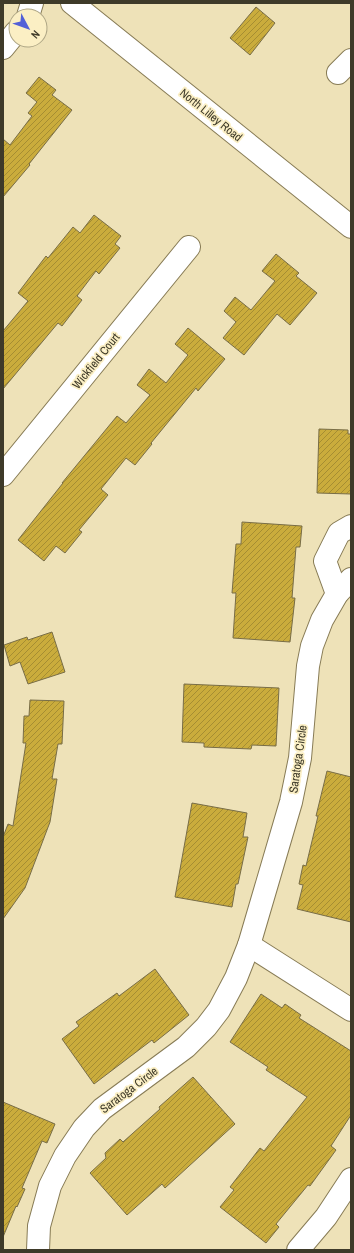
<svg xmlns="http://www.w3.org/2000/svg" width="354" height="1253" font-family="'Archivo Narrow',sans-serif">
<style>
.building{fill:url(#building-hatch);stroke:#786d47}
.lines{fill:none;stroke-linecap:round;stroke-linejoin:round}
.minor-casing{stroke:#877b55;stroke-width:24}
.minor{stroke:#fff;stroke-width:22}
.labels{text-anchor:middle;stroke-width:3.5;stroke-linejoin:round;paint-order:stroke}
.street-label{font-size:12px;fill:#3e3a29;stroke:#fbefc4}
</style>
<defs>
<pattern id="building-hatch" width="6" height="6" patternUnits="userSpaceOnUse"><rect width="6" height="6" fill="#caac3c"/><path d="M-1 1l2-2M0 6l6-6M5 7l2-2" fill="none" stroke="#a58d32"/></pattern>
</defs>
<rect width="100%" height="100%" fill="#eee2b8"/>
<!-- building -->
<g class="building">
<polygon points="256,7 275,23 250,55 230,38"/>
<polygon points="39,77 56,90 52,95 72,110 29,164 30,165 3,197 3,139 10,145 32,116 28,113 37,102 26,93"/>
<polygon points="94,215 121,236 115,244 120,248 99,274 96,271 77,296 82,300 62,326 58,323 3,389 3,331 28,301 18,293 46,256 48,258 73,227 80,233"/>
<polygon points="276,254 299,273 296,276 317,293 290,325 277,314 244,355 223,338 236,322 224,311 235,297 251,310 275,281 262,271"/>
<polygon points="188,328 225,359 198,391 196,388 151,443 152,444 135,465 126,458 101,489 108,495 79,530 82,532 65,553 56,546 44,561 18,540 63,483 62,483 117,416 126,423 150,395 137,385 149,369 166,383 188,355 175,344"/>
<polygon points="319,429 348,430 348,434 351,434 351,494 317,493"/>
<polygon points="242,522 302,526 300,547 296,547 292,598 295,598 290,642 233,638 236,593 232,593 236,544 241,544"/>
<polygon points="52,632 65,672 28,684 20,662 10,666 4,645 27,637 28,640"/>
<polygon points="184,684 279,688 276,746 252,745 251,749 204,747 204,743 182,742"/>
<polygon points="30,700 64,701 62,744 58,744 52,779 57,779 50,822 25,888 3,919 3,837 8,824 13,826 26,743 23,743 24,716 29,716"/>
<polygon points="327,771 351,777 351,922 297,909 303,885 299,884 303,865 306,866 318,816 316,816"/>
<polygon points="192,803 247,813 243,837 248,837 238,884 236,884 232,907 175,897"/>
<polygon points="155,969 189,1015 154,1043 152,1040 94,1084 62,1039 79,1026 76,1022 117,993 119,996"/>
<polygon points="261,994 282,1008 285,1004 301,1015 299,1018 351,1051 351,1115 331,1146 336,1150 310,1186 308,1185 276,1224 279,1227 266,1243 220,1207 234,1190 230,1187 260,1148 264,1151 307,1097 266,1070 268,1067 230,1042"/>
<polygon points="193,1077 235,1124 165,1188 162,1184 127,1215 90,1173 106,1158 105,1153 120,1139 123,1142 160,1109 159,1107"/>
<polygon points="3,1102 55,1124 47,1143 42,1141 22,1188 25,1189 17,1207 16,1206 3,1237"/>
</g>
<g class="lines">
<!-- minor casing -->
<g class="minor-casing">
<g id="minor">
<polyline points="72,3 351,227"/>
<polyline points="28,16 32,3"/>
<polyline points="3,48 16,32"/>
<polyline points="338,73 351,60"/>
<polyline points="3,475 189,247"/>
<polyline points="337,594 325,561 339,533 351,526"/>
<polyline points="249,945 351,1010"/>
<polyline points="38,1250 39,1226 50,1186 65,1156 84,1128 102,1109 186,1047 206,1027 219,1010 236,978 249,945 291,802 300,758 308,666 312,646 322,620 337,594 351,579"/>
<polyline points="298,1250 326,1217 351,1179"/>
</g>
</g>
<!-- minor -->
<use href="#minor" class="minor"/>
</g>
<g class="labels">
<!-- street labels -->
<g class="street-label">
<text transform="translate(211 115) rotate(39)" y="4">North Lilley Road</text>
<text transform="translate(96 361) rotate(-51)" y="4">Wickfield Court</text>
<text transform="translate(298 759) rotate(-82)" y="4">Saratoga Circle</text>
<text transform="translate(129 1090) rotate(-37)" y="4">Saratoga Circle</text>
</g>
</g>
<!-- border -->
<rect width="354" height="1253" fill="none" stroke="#3e3a29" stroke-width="8"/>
<!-- north arrow -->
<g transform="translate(28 28) rotate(131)"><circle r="19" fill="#fbefc4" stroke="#afa786"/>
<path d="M0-3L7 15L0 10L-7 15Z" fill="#5360d7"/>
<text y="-6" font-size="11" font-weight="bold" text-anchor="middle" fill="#3e3a29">N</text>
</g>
</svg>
